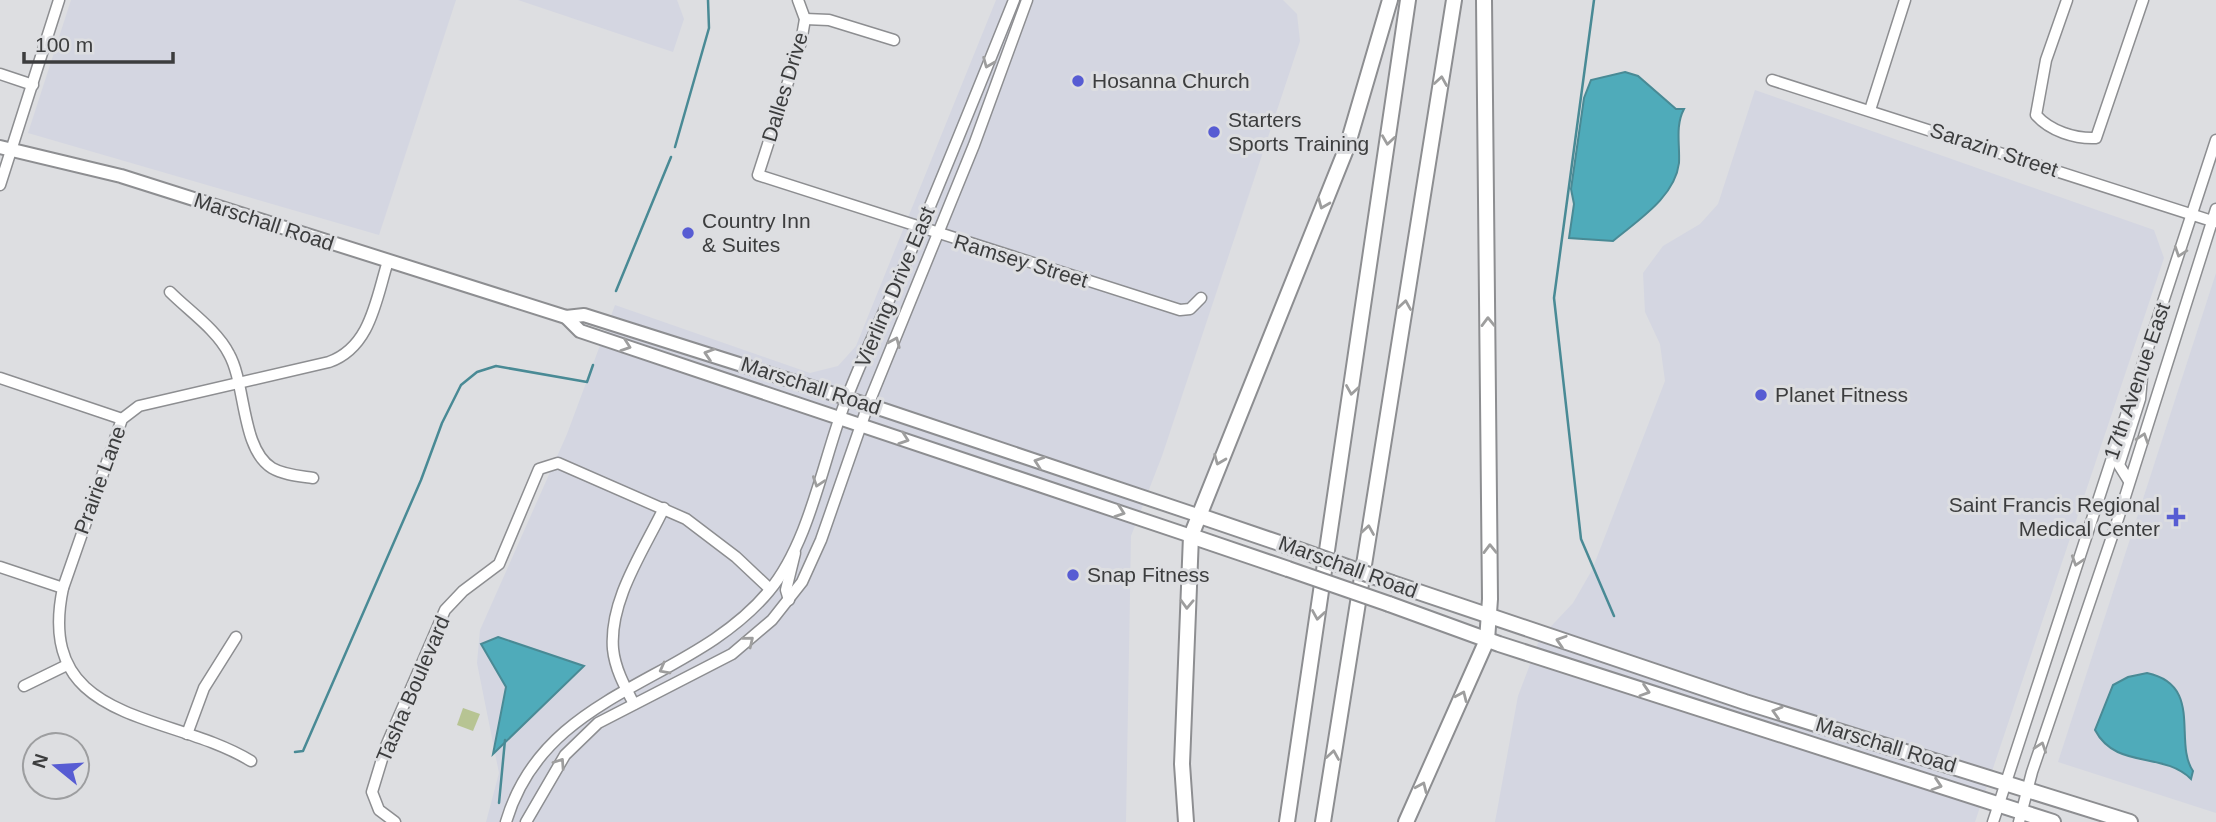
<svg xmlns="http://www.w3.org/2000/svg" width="2216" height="822" font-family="Helvetica,sans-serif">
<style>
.built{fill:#d4d6e1}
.green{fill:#b7c493}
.water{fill:#4fabba;stroke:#498a95;stroke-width:2}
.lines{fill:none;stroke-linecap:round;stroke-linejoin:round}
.stream{stroke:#498a95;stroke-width:2.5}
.minor-casing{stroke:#8d8e91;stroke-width:13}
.major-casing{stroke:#8d8e91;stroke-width:16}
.highway-casing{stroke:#8d8e91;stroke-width:18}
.minor{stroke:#fff;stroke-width:10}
.major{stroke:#fff;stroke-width:12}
.highway{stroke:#fff;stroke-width:14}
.highway-bridge-casing{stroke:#8d8e91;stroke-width:18;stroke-linecap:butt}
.highway-bridge{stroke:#fff;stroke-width:14}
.oneway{stroke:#9e9e9e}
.poi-dot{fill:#575cd3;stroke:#dddee1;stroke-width:2.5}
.labels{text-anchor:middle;stroke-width:6;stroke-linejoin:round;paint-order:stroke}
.poi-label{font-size:21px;fill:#3c3d3e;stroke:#dddee1;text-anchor:start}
.street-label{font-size:21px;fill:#3c3d3e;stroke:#dddee1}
</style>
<rect width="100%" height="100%" fill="#dddee1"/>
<!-- built -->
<g class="built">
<polygon points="71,0 456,0 379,235 28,133"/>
<polygon points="518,0 677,0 684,19 673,52"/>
<polygon points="996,0 1283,0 1297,14 1300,41 1162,456 1131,536 1126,822 486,822 499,773 477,663 480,630 567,434 615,305 810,373 838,366 856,346"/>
<polygon points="1755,90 2154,230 2164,258 1975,822 1495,822 1518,696 1540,638 1573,603 1592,570 1665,381 1660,344 1645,312 1643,273 1663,246 1700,224 1718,204"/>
<polygon points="2216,273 2216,813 2058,762"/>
</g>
<!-- green -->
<polygon class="green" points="463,708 480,714 473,731 457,725"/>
<!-- water -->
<g class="water">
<path d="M1625,72L1638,76L1676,109H1684C1675,126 1680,144 1679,163C1675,197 1638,220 1613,241L1569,238L1574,204L1571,189L1584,98L1591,80Z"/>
<polygon points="498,637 584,666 493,754 506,687 481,644"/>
<path d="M2147,673C2204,685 2173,742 2193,771L2191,779C2163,751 2116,770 2095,730L2113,685L2128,677Z"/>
</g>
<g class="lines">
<!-- stream -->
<g class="stream">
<polyline points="1594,0 1554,298 1581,539 1614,616"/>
<polyline points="675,147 709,28 708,0"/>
<polyline points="616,291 671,157"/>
<polyline points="295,752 303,751 421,480 442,423 461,385 477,372 496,366 587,382 593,365"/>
<polyline points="499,803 505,740"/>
</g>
<!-- minor casing -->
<g class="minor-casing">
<g id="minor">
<polyline points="798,0 805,19 801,42 758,175 1180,310 1190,309 1201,298"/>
<path d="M2067,0L2046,60L2036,115C2050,131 2075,139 2096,138L2143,0"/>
<polyline points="805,19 829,20 894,40"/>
<polyline points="0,74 33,85"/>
<polyline points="1772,80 2215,222"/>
<polyline points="1870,110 1905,0"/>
<polyline points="0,185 59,0"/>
<path d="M170,292C189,311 217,330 229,354C246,384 241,449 272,468C284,475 300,476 313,478"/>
<polyline points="0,378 122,419"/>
<polyline points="2129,481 2119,465 2140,399 2142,377"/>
<polyline points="0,567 63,588"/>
<polyline points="789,600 786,590 795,553"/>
<polyline points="24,686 67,665"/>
<path d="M634,704C625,687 615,669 613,649C609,600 644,550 664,508"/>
<polyline points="187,734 204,688 236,637"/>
<path d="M251,761C169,711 34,725 63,588L122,419L139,406L329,362C371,347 376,299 388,261"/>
<polyline points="395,822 379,810 372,792 386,746 445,610 463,591 499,564 539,469 558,463 686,519 736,557 770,589"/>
<path d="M506,822C545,689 691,685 769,591C810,542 823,459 846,400C868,343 896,287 920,230C952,154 983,77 1014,0"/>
<polyline points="526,822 565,755 598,723 732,654 772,620 802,582 821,540 868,405 974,145 1027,0"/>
<polyline points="1993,822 2216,140"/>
<polyline points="2019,822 2032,772 2118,519 2216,209"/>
</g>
</g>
<!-- major casing -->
<g class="major-casing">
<g id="major">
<polyline points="0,147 121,176 566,317 584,315 884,410 1197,515"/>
<polyline points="566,317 580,331 1191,536"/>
</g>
</g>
<!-- highway casing -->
<g class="highway-casing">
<g id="highway">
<polyline points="1197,515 1291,547"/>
<polyline points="1191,536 1288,569"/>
<polyline points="1392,583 1745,702 2130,822"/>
<polyline points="1389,604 1499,644 2053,822"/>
<polyline points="1186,822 1182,764 1191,536 1347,147 1390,0"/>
<polyline points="1287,822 1408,0"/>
<polyline points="1323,822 1454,0"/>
<polyline points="1406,822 1487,640 1490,599 1484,0"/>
</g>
</g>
<!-- minor -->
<use href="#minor" class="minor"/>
<!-- major -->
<use href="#major" class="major"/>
<!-- highway -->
<use href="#highway" class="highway"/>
<!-- highway-bridge casing -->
<g class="highway-bridge-casing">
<g id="highway-bridge">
<polyline points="1291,547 1392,583"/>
<polyline points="1288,569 1389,604"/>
</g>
</g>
<!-- highway-bridge -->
<use href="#highway-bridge" class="highway-bridge"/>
</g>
<!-- one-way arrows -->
<defs><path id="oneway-chevron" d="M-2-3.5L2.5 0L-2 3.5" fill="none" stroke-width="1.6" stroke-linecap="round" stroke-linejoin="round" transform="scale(1.75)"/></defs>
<g class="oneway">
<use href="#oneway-chevron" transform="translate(988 63) rotate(112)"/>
<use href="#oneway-chevron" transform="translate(1441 81) rotate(-81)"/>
<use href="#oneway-chevron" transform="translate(1388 140) rotate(98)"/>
<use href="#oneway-chevron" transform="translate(1323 204) rotate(112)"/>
<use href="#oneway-chevron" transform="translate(2180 252) rotate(109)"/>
<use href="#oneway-chevron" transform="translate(1405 305) rotate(-81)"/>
<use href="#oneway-chevron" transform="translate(1488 322) rotate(-91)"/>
<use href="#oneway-chevron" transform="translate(895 342) rotate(-67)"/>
<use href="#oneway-chevron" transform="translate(626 346) rotate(19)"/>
<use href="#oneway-chevron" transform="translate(709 354) rotate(-162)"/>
<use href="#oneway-chevron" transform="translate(1352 390) rotate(99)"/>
<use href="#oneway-chevron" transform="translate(2143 438) rotate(-72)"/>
<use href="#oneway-chevron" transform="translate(904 439) rotate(19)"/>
<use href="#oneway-chevron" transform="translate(1219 460) rotate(112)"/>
<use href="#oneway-chevron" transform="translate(1039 462) rotate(-161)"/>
<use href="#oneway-chevron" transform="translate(818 482) rotate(109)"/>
<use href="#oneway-chevron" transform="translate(1120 512) rotate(19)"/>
<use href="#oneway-chevron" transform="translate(1368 530) rotate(-81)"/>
<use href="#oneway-chevron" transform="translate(1490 549) rotate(-91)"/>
<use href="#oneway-chevron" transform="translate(2077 561) rotate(108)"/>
<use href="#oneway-chevron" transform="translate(1187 604) rotate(92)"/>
<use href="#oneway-chevron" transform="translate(1318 615) rotate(99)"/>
<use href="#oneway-chevron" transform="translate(749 641) rotate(-39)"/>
<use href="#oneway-chevron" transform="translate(1561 641) rotate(-162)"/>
<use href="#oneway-chevron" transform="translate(664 669) rotate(152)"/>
<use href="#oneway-chevron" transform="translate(1645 691) rotate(18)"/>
<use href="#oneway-chevron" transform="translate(1462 696) rotate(-66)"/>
<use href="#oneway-chevron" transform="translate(1777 712) rotate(-163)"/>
<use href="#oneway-chevron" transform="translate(2041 747) rotate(-71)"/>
<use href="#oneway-chevron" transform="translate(1333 755) rotate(-81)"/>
<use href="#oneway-chevron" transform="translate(560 763) rotate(-56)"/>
<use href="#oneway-chevron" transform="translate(1937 785) rotate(18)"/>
<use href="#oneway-chevron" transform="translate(1422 787) rotate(-66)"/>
</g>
<!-- markers -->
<g class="poi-dot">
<circle cx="1078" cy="81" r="7"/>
<circle cx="1214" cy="132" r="7"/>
<circle cx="688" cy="233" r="7"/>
<circle cx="1761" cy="395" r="7"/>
<path d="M2172.5 506.5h7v7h7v7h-7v7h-7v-7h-7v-7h7z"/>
<circle cx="1073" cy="575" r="7"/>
</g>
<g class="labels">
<!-- poi labels -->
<g class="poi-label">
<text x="1092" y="88">Hosanna Church</text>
<text x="1228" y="127">Starters<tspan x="1228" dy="24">Sports Training</tspan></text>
<text x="702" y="228">Country Inn<tspan x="702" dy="24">&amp; Suites</tspan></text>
<text x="1775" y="402">Planet Fitness</text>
<text x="2160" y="512" text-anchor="end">Saint Francis Regional<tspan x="2160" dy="24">Medical Center</tspan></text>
<text x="1087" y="582">Snap Fitness</text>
</g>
<!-- street labels -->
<g class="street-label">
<text transform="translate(785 87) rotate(-73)" y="7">Dalles Drive</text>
<text transform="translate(1994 150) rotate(18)" y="7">Sarazin Street</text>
<text transform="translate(264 222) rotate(18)" y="7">Marschall Road</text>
<text transform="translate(1021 261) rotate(17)" y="7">Ramsey Street</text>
<text transform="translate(895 287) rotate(-67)" y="7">Vierling Drive East</text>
<text transform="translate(2137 381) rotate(-71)" y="7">17th Avenue East</text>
<text transform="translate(811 386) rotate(18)" y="7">Marschall Road</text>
<text transform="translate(100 480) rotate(-70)" y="7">Prairie Lane</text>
<text transform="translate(1348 567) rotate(20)" y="7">Marschall Road</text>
<text transform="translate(413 689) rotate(-67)" y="7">Tasha Boulevard</text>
<text transform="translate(1886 745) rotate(17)" y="7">Marschall Road</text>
</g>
</g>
<!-- north arrow -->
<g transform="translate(56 766) rotate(288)"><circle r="33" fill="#dddee1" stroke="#9d9ea0" stroke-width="2"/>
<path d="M0-5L12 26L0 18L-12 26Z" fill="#575cd3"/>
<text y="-10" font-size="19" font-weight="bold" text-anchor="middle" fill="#3c3d3e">N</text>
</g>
<!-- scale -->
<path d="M24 52v10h149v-10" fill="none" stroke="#3c3d3e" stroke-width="3.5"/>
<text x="35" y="52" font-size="21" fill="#3c3d3e" stroke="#dddee1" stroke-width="5" paint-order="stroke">100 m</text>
</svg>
